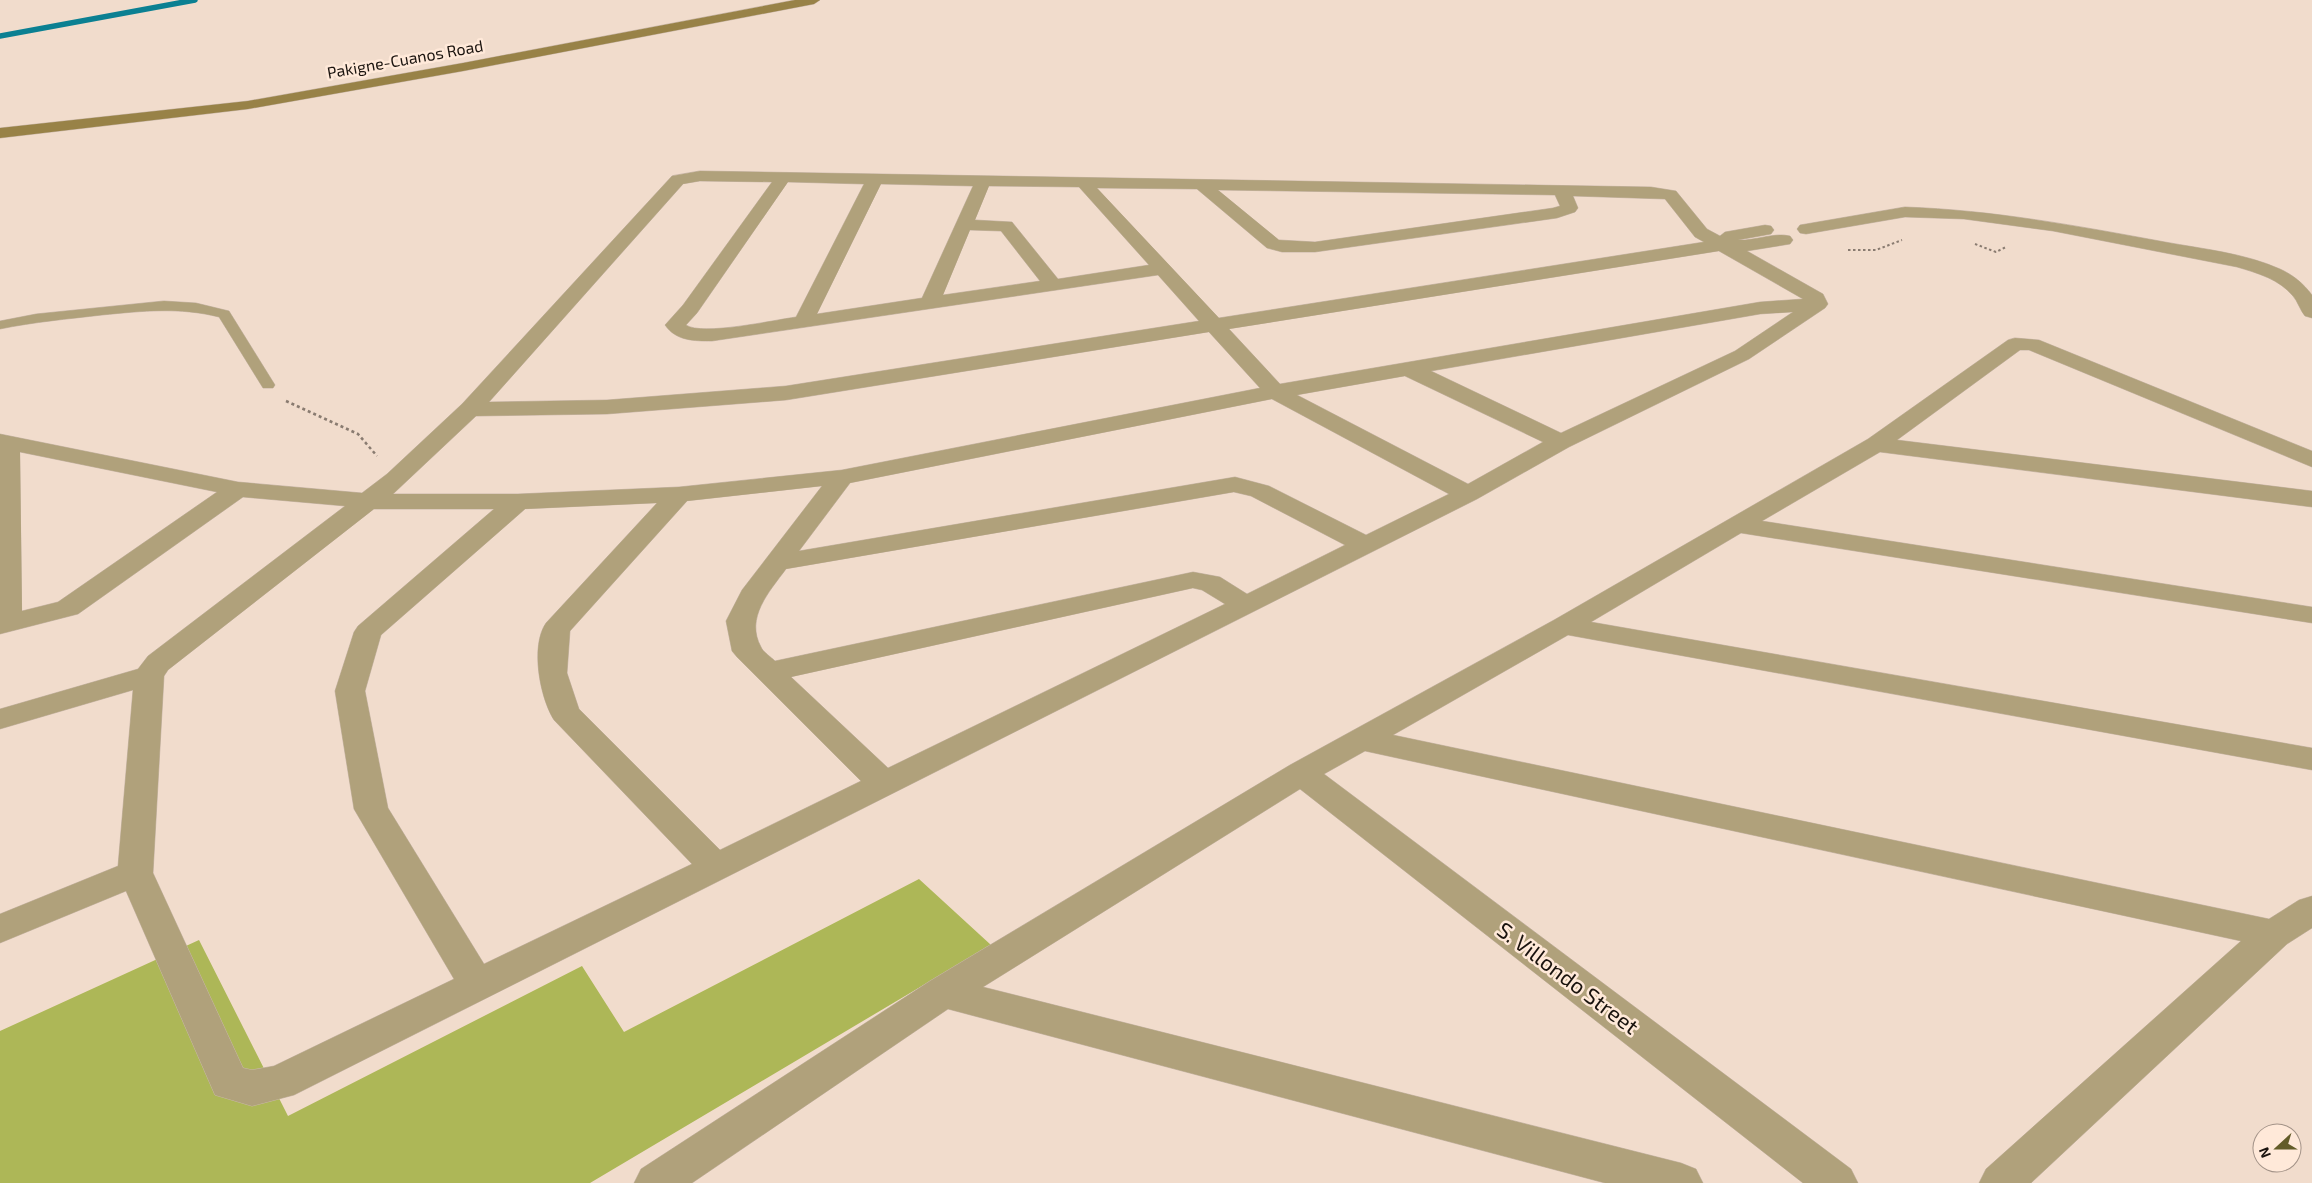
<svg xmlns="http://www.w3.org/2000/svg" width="2312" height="1183" font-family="'Exo 2',sans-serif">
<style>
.forest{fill:#adb757}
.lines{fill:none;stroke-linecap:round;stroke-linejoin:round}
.stream{stroke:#0b8092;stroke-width:5.5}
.lane-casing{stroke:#cab8aa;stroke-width:1}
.street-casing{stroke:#cab8aa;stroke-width:1}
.secondary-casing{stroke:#cab8aa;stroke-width:1}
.path-far1{stroke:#897b70;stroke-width:2;stroke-dasharray:2.5 2.5;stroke-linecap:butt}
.path{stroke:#897b70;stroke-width:2.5;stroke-dasharray:3 3;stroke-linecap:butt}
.lane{fill:#b0a17b;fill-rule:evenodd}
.street{fill:#b0a17b;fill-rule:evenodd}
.secondary{fill:#988247;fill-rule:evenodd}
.labels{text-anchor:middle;stroke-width:5;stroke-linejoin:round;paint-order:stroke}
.far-street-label{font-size:16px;fill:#1a130e;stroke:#ffe9d9}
.near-street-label{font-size:22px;fill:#1a130e;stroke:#ffe9d9}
</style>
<rect width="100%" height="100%" fill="#f1dccc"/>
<!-- forest -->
<polygon class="forest" points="919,879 991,945 590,1183 0,1183 0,1031 199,940 288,1116 582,966 624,1032"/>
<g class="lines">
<!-- stream -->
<polyline class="stream" points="0,36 195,0"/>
<!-- lane casing -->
<g class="lane-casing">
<path id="lane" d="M164,301L196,303L229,311L275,385L273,388H263L219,317C179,307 143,311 102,315C68,319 34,322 0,329V321L36,314Z"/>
</g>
<!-- street casing -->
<g class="street-casing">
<g id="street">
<path d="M700,171L1651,187L1676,191L1707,229L1720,236L1725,232L1765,225L1771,226L1774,230L1771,234L1738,240C1755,241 1774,232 1790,236L1793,240L1790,244L1747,251L1823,294L1828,304L1825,308L1749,359L1569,447L1477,499L294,1095L252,1106L215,1095L126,891L0,943V914L118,866L133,690L0,729V709L138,669L148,656L345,506L243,497L78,614L0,634V434L238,482L362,493L387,474L462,404L672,176ZM700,181L772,182L683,305L665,325C676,341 694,341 712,341L1158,275L1199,321L786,386L607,400L489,402L683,184ZM788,182L864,184L796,317C774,320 702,336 686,325L697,313ZM881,184L973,186L922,298L817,314ZM989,186L1079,187L1149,265L1058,279L1012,222L975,220ZM1097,188L1197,189L1267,248L1282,252H1315L1557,218L1575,212L1578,208L1573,196L1665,199L1695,237L1704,242L1219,318ZM1218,190L1555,195L1560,206L1553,208L1315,242L1279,240ZM970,230L1001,231L1040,281L943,295ZM1719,251L1803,299L1760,302L1280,384L1229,329ZM1793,312L1735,351L1561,433L1431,371L1760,314ZM1209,332L1260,388L842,470L679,487L518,494H393L476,416L607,414L786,400ZM1405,376L1543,442L1468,484L1297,395ZM1272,399L1449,494L1366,535L1269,486L1235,477L799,551L850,483ZM20,452L217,492L58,602L22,611ZM822,486L742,590L726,621L732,651L737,657L861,781L720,850L579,709L567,673L570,631L687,501ZM1234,492L1251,496L1345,545L1247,594L1220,577L1193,572L775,661C771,657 763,652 761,647C745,618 769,592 786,569ZM657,503L546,623C530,646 540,698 554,720L692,864L484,964L388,808L365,691L381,635L525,509ZM374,509H494L358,626L354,632L335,691L354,809L454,979L274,1066L252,1070L243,1068L153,873L164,676L168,670ZM1193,588L1202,590L1225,604L888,768L791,677Z"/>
<path d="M1905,207C1993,210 2078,226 2165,242C2203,249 2244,253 2280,269C2293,275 2303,283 2312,295V318L2305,316C2300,310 2298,302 2293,296C2279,279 2257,273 2237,267L2053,231L1964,219L1905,217L1806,234L1800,233L1797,229L1800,225L1806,224Z"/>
<polygon points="2015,338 2039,340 2312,451 2312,467 2029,350 2020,350 1897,440 2312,491 2312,507 1880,452 1762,521 2312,607 2312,623 1741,533 1591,622 2312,748 2312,770 1568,635 1393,735 2269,919 2299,900 2312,896 2312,928 2287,944 2031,1183 1979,1183 1986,1169 2241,941 1365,751 1324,774 1851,1169 1858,1183 1803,1183 1300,789 983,987 1681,1163 1696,1169 1703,1183 1605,1183 948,1009 692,1183 634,1183 641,1169 930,981 1290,765 1554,620 1868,439 2008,340"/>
</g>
</g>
<!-- secondary casing -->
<g class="secondary-casing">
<polygon id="secondary" points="795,0 820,0 814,4 463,71 248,109 0,138 0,128 248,101 463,63"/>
</g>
<!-- path-far1 -->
<g class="path-far1">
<polyline points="1975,244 1996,252 2006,247"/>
<polyline points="1848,250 1876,250 1902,240"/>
</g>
<!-- path -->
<polyline class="path" points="286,401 358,434 377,456"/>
<!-- lane -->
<use href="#lane" class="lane"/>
<!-- street -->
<use href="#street" class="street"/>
<!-- secondary -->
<use href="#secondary" class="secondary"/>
</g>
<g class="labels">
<!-- far-street labels -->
<g class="far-street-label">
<text transform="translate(405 59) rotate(-10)" y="6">Pakigne-Cuanos Road</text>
</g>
<!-- near-street labels -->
<g class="near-street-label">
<text transform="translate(1568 978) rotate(37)" y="8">S. Villondo Street</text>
</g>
</g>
<!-- north arrow -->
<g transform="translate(2277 1148) rotate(249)"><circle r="24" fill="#ffe9d9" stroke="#a39388"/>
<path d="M0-4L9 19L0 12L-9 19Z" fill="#635c28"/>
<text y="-8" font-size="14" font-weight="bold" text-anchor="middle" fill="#1a130e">N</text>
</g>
</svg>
